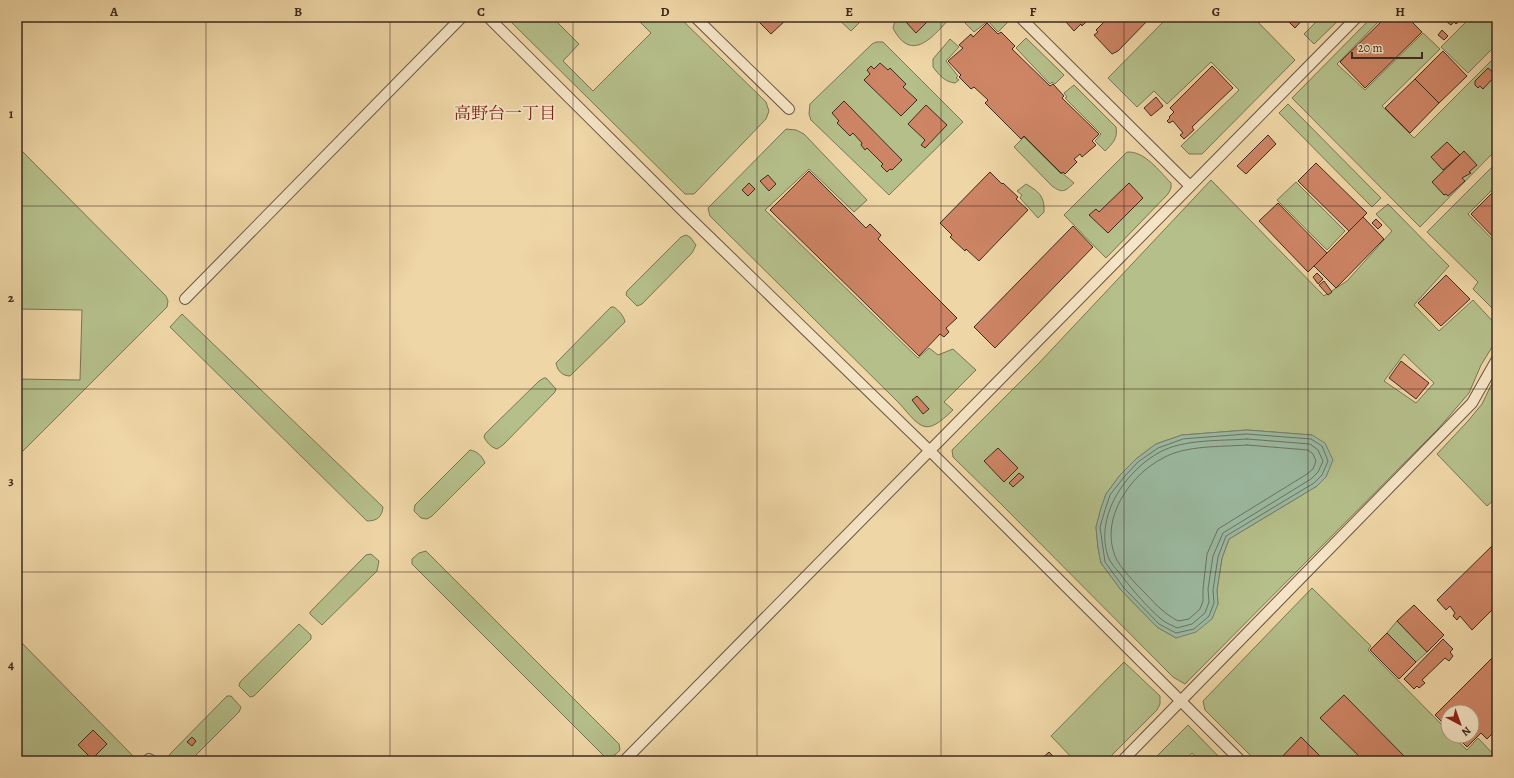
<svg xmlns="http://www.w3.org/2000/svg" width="1514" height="778" font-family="Alegreya,'Noto Serif JP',serif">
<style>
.green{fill:#b5bf8a;stroke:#7a7456;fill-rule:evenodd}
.water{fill:#9bbaa2;stroke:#76806e}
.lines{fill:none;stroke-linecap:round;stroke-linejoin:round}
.shore{stroke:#6c7262;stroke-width:1}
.building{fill:#ce8565;stroke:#3e2a21}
.lane-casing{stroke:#6a5542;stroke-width:12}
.lane{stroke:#f5e4c5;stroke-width:10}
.grid{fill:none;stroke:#3e2a21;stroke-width:1;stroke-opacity:0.55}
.labels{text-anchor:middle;stroke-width:4;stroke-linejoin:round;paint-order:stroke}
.neighbourhood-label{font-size:17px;fill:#7a1f14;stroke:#f5e4c5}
.neatline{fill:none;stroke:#3e2a21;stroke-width:1.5}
.grid-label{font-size:13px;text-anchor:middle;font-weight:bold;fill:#3e2a21}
</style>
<rect width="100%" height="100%" fill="#efd6a6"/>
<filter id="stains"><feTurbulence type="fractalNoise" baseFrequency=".005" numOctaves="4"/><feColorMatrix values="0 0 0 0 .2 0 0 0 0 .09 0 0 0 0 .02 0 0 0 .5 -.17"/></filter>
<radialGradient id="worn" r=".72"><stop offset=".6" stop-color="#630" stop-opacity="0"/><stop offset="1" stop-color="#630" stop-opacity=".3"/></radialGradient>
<!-- green -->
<g class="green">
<polygon points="506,17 552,17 579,44 563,61 593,91 651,33 635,17 679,17 766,102 769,111 766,119 694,194 685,194"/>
<polygon points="838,17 865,17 851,31 837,18"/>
<path d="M896,17H951C934,35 912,65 893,28Z"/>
<polygon points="972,17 1005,17 1009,21 998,32 988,21 974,32 965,23"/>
<polygon points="1168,17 1253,17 1295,60 1202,154 1189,154 1181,146 1239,90 1211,62 1167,104 1154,91 1137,107 1108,78"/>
<polygon points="1321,17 1342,17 1314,44 1304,34"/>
<polygon points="1372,17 1383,17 1337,64 1365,90 1423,33 1440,49 1382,106 1414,138 1497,55 1497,149 1420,227 1292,98"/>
<polygon points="1471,17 1497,17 1497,44 1468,73 1441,47"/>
<polygon points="1026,38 1064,75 1055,84 1052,82 1050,84 1016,48"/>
<path d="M950,39L959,47L946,61L958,76L956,78L959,80L955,83C945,82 939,75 933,67V59Z"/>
<polygon points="876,42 883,42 963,122 889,195 811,120 809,114 810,104 872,44"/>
<path d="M1074,85L1116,127C1118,138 1113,143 1105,151L1095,141L1101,134L1065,98L1067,97L1064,93Z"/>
<polygon points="1288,104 1381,198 1372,207 1279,113"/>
<path d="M786,129L796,130L804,134L867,200L854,212L809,169L765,210L918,358L929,348L938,355L953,349L976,370L944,402L953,410C925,437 922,429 899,403L710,216L708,208Z"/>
<path d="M1024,137L1061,174L1062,173L1074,183C1065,191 1063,194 1052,186L1014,147Z"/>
<polygon points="17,146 166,296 168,301 167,307 17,457 17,379 80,380 82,310 17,309"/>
<path d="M1127,152C1145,151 1159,171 1171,183V188L1168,194L1106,258L1064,215Z"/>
<polygon points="1497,162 1497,185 1468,214 1497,244 1497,313 1473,289 1478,282 1427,232"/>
<path d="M1211,180L1324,296L1347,281L1392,231L1376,214L1388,204L1449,266L1414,305L1439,331L1473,300L1497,326V339L1481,365L1469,393L1438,429L1185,684L1173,677L1001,504L953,457L952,450L1039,363ZM1404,354L1434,383L1416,403L1384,381ZM1247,430L1312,435L1317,486L1229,539L1222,558L1217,590L1218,604L1176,638L1157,627L1121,590L1101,563L1098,548L1096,527L1101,509L1106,494L1120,475L1136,459L1156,444L1182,435Z"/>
<polygon points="1296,182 1345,231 1327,250 1277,200"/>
<path d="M1026,184C1038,191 1045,196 1044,212L1038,218L1020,198L1022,195L1017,191Z"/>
<polygon points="686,235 690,237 696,245 692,253 642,304 637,306 626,295 627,291 681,237"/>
<path d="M611,307H614C619,311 624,316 625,322L570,376C562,376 557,370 556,363Z"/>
<path d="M182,314L383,507C382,517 377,521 367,521L170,327Z"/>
<polygon points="1497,373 1497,497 1487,506 1437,454 1468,421 1482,404"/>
<path d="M544,378H546L556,389L555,392L503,445L497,449C491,447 487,443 484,437L485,434L539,381Z"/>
<path d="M470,450C477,451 482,456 485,463L432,516L427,519L421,518L414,511L415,505Z"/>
<path d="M426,551L619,744L620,750C615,756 612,757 605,757L412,564V559L419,553Z"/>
<polygon points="371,554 379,561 377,571 322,625 310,614 310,612 366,555"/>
<polygon points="1312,588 1371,646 1368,650 1448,731 1448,736 1452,736 1467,750 1478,738 1495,756 1490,761 1256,761 1205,710 1203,701"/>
<polygon points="1397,621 1427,652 1416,662 1387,633"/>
<polygon points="299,624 311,635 311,639 254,696 250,697 239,686 240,682"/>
<polygon points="17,638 138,761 17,761"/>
<polygon points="1124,662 1160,696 1160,704 1157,710 1106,761 1075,761 1051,736"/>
<polygon points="227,696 231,696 241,707 239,712 190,761 169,761 168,759 170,754"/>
<polygon points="1188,725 1223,761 1200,761 1192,753 1184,761 1152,761"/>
</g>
<!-- water -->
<polygon class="water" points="1247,430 1312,435 1325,443 1333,460 1326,477 1317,486 1229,539 1222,558 1217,590 1218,604 1212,619 1196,632 1176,638 1157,627 1121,590 1101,563 1098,548 1096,527 1101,508 1106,494 1120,475 1136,459 1156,444 1182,435"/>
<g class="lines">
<!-- shore -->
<g class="shore">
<polygon points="1247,434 1311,439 1322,446 1328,461 1322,475 1314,483 1226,536 1218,557 1213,590 1214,603 1209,616 1194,629 1176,633 1159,624 1124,588 1105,562 1100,527 1105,510 1110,495 1124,477 1138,462 1158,448 1183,439"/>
<path d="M1247,439L1310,444L1318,450L1323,461L1318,472L1311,479L1223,533L1213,556L1208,589L1209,602L1205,613L1192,624L1177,628C1172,625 1165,623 1161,619C1145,605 1131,588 1118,571C1115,568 1111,563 1109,559C1093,518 1125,471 1160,452C1184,439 1220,441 1247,439Z"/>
<path d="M1247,445L1308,450L1313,454L1316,461L1313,469L1307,474L1218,529L1207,554L1203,589V601L1200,609L1189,619L1178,621C1165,614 1156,605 1146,594C1137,585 1119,567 1115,556C1100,518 1130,475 1163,458C1186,445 1221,447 1247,445Z"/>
</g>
</g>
<!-- building -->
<g class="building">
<polygon points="754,17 787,17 788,18 771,34"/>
<polygon points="911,17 926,17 929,20 916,33 906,22"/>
<polygon points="1071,17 1081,17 1086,22 1082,26 1081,24 1074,31 1066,22"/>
<polygon points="1109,17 1151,17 1118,51 1112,54 1094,35 1098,32 1096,30"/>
<polygon points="1284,17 1305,17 1295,28"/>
<polygon points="1386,17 1407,17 1422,32 1365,88 1340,62"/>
<polygon points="1450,17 1464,17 1456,24 1454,22 1451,25 1447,22"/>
<polygon points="987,23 998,34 1001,32 1015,46 1012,49 1050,86 1053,84 1064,96 1062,98 1099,134 1092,141 1096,145 1082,157 1080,154 1074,159 1077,162 1065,174 1063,172 1061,173 1024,136 1021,139 985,103 988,100 974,87 971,89 959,77 961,75 948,61 963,48 959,45 971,34 973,37"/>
<polygon points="1442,30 1448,36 1444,40 1438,35"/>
<polygon points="1443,51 1467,76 1439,103 1415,79"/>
<polygon points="880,63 888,70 890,68 906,84 903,87 917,100 901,116 864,80 870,74 867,70 871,66 874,69"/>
<polygon points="1212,66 1233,88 1192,127 1194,130 1184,139 1180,135 1183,133 1173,121 1169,123 1167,121 1170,118 1169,117 1174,112 1170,108"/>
<polygon points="1488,68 1496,75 1483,89 1480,86 1478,88 1475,85 1475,81"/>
<polygon points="1415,79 1439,103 1410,133 1385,108"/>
<polygon points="1156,97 1163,106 1151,116 1144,108"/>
<polygon points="844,101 902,160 892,170 890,169 887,172 881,166 883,164 867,148 865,150 861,145 862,143 853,133 850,136 837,123 839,121 832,113"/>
<polygon points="926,105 947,125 925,148 921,145 925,140 908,124"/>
<polygon points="1268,135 1276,144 1246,174 1237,166"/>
<polygon points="1447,142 1460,155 1443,170 1431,157"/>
<polygon points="1464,151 1477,165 1469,172 1471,173 1462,178 1465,181 1448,196 1446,194 1444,195 1432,182"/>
<polygon points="1316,163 1367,213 1349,231 1298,181"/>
<polygon points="809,171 866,228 870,224 881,235 878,239 957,318 946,328 949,332 944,337 940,334 919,356 770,210"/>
<polygon points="990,172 1002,184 1003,183 1018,197 1016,199 1028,210 979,261 966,249 965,251 950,237 952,235 940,223"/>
<polygon points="768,175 776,184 769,191 760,181"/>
<polygon points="749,183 755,189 748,196 742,190"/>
<polygon points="1129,183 1143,198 1108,233 1089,215 1096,209 1099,212"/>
<polygon points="1497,188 1497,241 1471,214"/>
<polygon points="1278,203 1327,253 1308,272 1259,221"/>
<polygon points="1363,217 1384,239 1336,288 1314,266"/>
<polygon points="1376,219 1382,225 1378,229 1372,223"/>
<polygon points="1073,226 1093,247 995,348 974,327"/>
<polygon points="1317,273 1323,279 1318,284 1313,277"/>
<polygon points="1446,275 1470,299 1441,326 1418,303"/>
<polygon points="1324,281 1332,292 1328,295 1319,285"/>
<polygon points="1401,361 1429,383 1416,399 1389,378"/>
<polygon points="917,396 929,409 923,414 912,400"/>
<polygon points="998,448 1018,468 1004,482 984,461"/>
<polygon points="1019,473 1024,477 1013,487 1009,483"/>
<polygon points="1497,541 1497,605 1472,630 1460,616 1457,620 1453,616 1455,613 1450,606 1446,610 1437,600"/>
<polygon points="1414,605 1444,635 1427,652 1397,621"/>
<polygon points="1387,633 1416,662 1399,679 1370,650"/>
<polygon points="1443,639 1453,649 1450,652 1453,656 1449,661 1445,658 1422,680 1425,683 1419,688 1417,686 1414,689 1404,679"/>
<polygon points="1497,653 1497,716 1495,718 1497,721 1497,729 1487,739 1481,733 1467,747 1456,736 1472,736 1472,712 1448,712 1448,728 1435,715"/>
<polygon points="1344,695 1409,761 1364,761 1320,718"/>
<polygon points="93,730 107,744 92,759 78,745"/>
<polygon points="192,737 196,741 192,746 187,742"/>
<polygon points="1301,737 1325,761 1278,761"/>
<polygon points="1049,752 1053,756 1049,759 1051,761 1039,761"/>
</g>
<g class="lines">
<!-- lane casing -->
<g class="lane-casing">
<g id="lane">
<polyline points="488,17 686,214 929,450 1241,761"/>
<polyline points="695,17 789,109"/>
<polyline points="1020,17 1190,186"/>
<polyline points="185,299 462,17"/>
<polyline points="149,759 152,761"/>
<polyline points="624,761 1357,17"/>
<polyline points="1122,761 1472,403 1497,359"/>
</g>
</g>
<!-- lane -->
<use href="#lane" class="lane"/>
</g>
<!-- grid -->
<path class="grid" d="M206,17V761M390,17V761M573,17V761M757,17V761M941,17V761M1124,17V761M1308,17V761M17,206H1497M17,389H1497M17,572H1497"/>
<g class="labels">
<!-- neighbourhood labels -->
<g class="neighbourhood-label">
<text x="505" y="119">高野台一丁目</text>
</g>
</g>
<!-- margin -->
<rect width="1514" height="778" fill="none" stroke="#efd6a6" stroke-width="44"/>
<!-- north arrow -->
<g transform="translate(1460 724) rotate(139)"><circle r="19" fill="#f5e4c5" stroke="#ac9a83"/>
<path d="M0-3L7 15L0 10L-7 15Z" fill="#8f2418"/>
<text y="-6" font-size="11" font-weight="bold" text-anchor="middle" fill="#3e2a21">N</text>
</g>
<!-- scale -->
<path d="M1352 52v6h70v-6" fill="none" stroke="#3e2a21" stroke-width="2"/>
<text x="1358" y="52" font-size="12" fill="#3e2a21" stroke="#f5e4c5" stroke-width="3" paint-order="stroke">20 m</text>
<rect x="22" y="22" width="1470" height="734" class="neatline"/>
<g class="grid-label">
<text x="114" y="16">A</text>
<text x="298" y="16">B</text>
<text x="481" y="16">C</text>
<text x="665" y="16">D</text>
<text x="849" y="16">E</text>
<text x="1033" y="16">F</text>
<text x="1216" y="16">G</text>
<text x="1400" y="16">H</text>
<text x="11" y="118">1</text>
<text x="11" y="302">2</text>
<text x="11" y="485">3</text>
<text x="11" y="669">4</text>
</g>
<rect width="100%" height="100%" filter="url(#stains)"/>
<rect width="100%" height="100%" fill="url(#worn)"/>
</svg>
